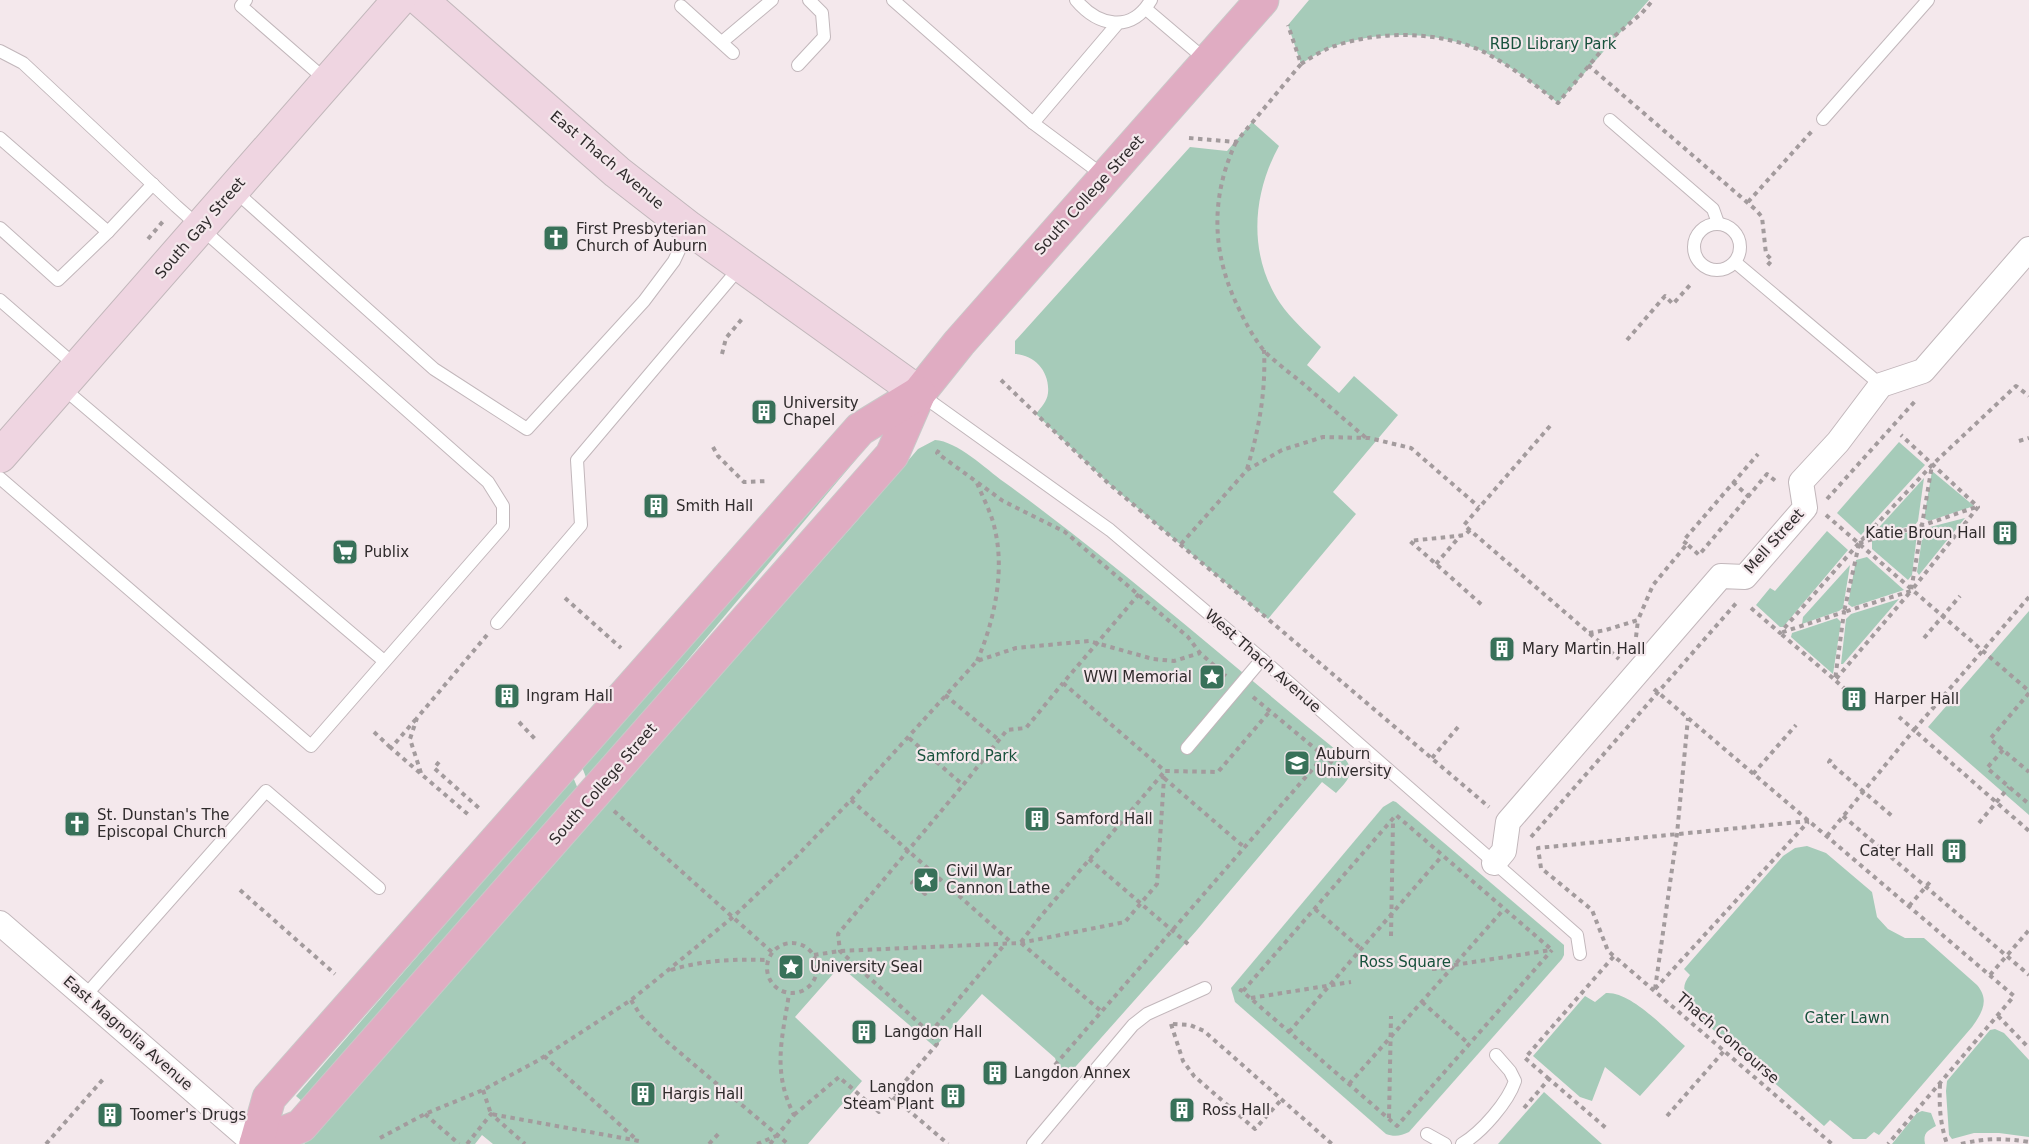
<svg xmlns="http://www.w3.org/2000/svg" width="2029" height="1144" font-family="'DejaVu Sans',sans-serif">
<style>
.green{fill:#a6cbb9}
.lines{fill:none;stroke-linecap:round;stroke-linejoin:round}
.lane-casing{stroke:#c2b7bb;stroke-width:14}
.street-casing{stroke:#c2b7bb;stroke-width:26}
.secondary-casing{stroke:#c2b7bb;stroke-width:35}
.primary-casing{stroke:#c9c8c8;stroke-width:35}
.path{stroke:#a39b9d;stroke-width:4;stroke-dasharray:4.5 4.5;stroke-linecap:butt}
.lane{stroke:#fff;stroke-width:12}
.street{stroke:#fff;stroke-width:24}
.secondary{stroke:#efd5e1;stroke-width:33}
.primary{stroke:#e0acc2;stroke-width:33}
.labels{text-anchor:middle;stroke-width:4.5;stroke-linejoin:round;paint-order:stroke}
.park-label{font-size:15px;fill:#18513c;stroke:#f4e8ec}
.street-label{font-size:15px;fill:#2f2b2c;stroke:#f4e8ec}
.poi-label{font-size:15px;fill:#2f2b2c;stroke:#f4e8ec;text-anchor:start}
</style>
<rect width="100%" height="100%" fill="#f4e8ec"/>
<!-- green -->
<g class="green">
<path d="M1309,0H1649L1558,103C1536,85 1512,67 1486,53C1441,30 1376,30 1329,48C1320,52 1310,58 1301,64L1288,25Z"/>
<path d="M1252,122L1279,146C1252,195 1248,255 1280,303C1291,319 1307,333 1321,347L1307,365L1339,393L1354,376L1398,415L1333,492L1356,514L1268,619L1108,483L1036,414C1041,407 1047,402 1048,393C1050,372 1035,355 1015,354V341L1190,147L1227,151Z"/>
<path d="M935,440C957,441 986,469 1004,482C1121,567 1229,663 1341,754C1357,771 1350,778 1336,793L1322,782L1197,930L1069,1074H1063L1059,1071L1055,1058L982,994L935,1047L840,966L795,1017L862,1081L808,1144H493L482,1135L475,1144H304L855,523L918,449Z"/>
<polygon points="1899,442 1925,465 1861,535 1837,513"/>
<polygon points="854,453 858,457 587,780 582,767"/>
<polygon points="1932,471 1974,506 1929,521 1924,518"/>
<polygon points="1924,478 1918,521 1915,525 1872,535"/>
<polygon points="1965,518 1919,575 1917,572 1923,532 1926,528"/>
<polygon points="1827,531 1848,550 1783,627 1780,627 1756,605 1770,588 1775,591"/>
<polygon points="1913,531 1917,534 1912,575 1908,580 1872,549 1872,541"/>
<polygon points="1867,557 1904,590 1852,607 1848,604 1856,560"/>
<polygon points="1850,565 1843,608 1839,611 1802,624 1803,617"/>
<polygon points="1899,599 1843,664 1841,664 1846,619 1851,614"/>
<polygon points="2029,611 2029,815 1928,727"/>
<polygon points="1837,618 1841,622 1833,674 1791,637 1792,633"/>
<polygon points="573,777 578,789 304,1103 296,1096"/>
<path d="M1393,801L1396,802L1564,945V955L1562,959L1409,1132C1401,1136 1394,1137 1386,1134L1235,1002L1231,988L1383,807Z"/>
<path d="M1807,846L1826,853L1872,892L1877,917L1888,929L1905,938H1924L1977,985C1990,1000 1982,1013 1972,1027L1879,1135L1874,1132L1866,1139H1853L1830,1120L1824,1126L1688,1008L1693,1004C1683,994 1681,986 1690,975L1684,969L1783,856L1795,848Z"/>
<path d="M1606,993C1631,991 1666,1030 1685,1046L1640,1096L1605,1067L1592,1101L1580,1097L1533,1056L1585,996L1595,1002Z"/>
<polygon points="1995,1029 2004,1033 2029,1060 2029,1137 1999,1133 1974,1133 1952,1139 1949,1135 1946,1091 1947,1081 1990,1030"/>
<polygon points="1544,1092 1602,1144 1498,1144"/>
<path d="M1922,1111L1931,1113L1936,1126C1927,1131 1923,1133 1925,1144H1892L1917,1113Z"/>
</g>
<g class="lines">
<!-- lane casing -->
<g class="lane-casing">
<g id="lane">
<polyline points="246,0 241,6 327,81"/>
<polyline points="893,0 1033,123 1104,176"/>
<path d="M1076,0C1098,26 1131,34 1151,0"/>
<polyline points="681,6 733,53"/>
<polyline points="1146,9 1206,60"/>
<polyline points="722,42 772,0"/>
<polyline points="0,51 23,63 176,206 488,482 503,506 503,526 311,746 0,478"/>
<polyline points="798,65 824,37 822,13 809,0"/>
<polyline points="1823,119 1928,0"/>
<polyline points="1610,120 1713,209 1718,223"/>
<polyline points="1033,123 1118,23"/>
<polyline points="0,138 108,232 153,184"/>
<polyline points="235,191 434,369 527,429 644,301 674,261 689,229"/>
<circle cx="1717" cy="247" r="23"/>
<polyline points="0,228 58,280 108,232"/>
<polyline points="1735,262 1881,385"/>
<polyline points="0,300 76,366"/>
<polyline points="63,388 384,661"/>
<polyline points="920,394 1110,530 1262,659 1577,935 1580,954"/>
<polyline points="497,623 581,525 577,460 741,266"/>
<polyline points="1187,748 1262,659"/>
<polyline points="85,996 266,791 379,888"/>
<polyline points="1427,1134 1445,1144"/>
<polyline points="1033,1144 1133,1025 1147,1014 1205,988"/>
<path d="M1462,1144C1482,1132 1508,1102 1515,1081L1510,1071L1496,1055"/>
</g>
</g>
<!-- street casing -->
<g class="street-casing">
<g id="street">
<polyline points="1494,863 1504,851 1508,822 1721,576 1745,577 1805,508 1801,482 1838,442 1881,385 1923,371 2029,249"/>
<polyline points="0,923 255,1144"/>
</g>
</g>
<!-- secondary casing -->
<g class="secondary-casing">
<g id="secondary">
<polyline points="421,0 617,172 689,228 919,393"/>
<polyline points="0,456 399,0"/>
</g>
</g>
<!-- primary casing -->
<g class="primary-casing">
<g id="primary">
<polyline points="256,1144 301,1126 892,455 919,393 959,343 1262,0"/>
<polyline points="256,1144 269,1098 860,429 919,393"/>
</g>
</g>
<!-- path -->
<g class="path">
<path d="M1301,64C1310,58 1320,52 1329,48C1376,30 1441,30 1486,53C1512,67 1536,85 1558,103L1611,39L1642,13L1653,0"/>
<polyline points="1588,65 1756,210 1762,217 1766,254 1772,260 1767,266"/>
<polyline points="1189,138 1236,142 1301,64 1288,25"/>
<path d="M1236,142C1209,200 1212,257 1241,313C1247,326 1256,341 1265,352C1276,362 1288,372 1300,381C1322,400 1344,419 1366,438"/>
<polyline points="1748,202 1812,131"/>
<polyline points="148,239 165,219"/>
<polyline points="1627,340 1665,296 1673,304 1690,285"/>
<polyline points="722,354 726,338 742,319"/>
<polyline points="1001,380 1108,483 1489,807"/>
<polyline points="1550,426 1464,525 1619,659"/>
<polyline points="2019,441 2029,438"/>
<polyline points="713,447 718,456 744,482 768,481"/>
<polyline points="939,450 937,453 1003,501 1065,532 1175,626 1188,637 1200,653 1226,676"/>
<path d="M1247,469C1259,430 1266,391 1264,350"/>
<polyline points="1733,482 1749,497"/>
<polyline points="1827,499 1917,399"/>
<polyline points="1826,515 2029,691"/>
<polyline points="1470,530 1465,535 1410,541 1482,605"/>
<polyline points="1859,543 1921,526 1976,507"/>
<polyline points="1181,544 1247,470 1282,450 1323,437 1369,438 1411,448 1479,507"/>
<polyline points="1687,544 1683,541 1758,454"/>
<polyline points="1859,544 1844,612 1911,591 1978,507 1901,435"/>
<polyline points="1436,564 1460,536"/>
<polyline points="1139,594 1063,683 1165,771 1218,772 1270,711"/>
<polyline points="2029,597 1914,730 2029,831"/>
<polyline points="565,598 621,648"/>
<polyline points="1751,608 1780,633 1859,543 1932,465 2016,386 2029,396"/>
<polyline points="1589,633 1606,630 1638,620 1653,585 1687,544 1699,555 1767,474 1778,483"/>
<polyline points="1636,637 1638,620"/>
<polyline points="1924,638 1960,596"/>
<path d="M977,661C994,622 1005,572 995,530C992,514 983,498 977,483"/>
<polyline points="1654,689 2014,996 1888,1144"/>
<polyline points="1846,690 1835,680 1844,612 1780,633 1835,680 1911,591 1932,465"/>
<polyline points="2029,693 1990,739 2029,772"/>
<polyline points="945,695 999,740"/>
<polyline points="1253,697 1347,775"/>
<polyline points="416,719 391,748 471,817"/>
<polyline points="519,722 537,741"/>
<polyline points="374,732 391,748"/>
<polyline points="909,738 963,785 1007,730 1026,728 1063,683"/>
<polyline points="2003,750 1987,768 2029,804"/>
<polyline points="1432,758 1458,727"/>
<polyline points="1831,759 1829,762 1892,816"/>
<polyline points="439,762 434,768 479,808"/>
<polyline points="421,773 410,739 417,718 487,635"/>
<polyline points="1753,774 1796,725"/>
<polyline points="1164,778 1244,847"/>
<polyline points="851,800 1012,943"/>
<polyline points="614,811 773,953"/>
<polyline points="1843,816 2029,975"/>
<polyline points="1809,821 1538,848 1541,868 1592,910 1608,951 1832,1144"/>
<polyline points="1979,823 2009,787"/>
<polyline points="1827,836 1914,730 1899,717"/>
<polyline points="1531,837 1738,601"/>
<polyline points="1089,859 1188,944"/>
<polyline points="927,867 912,883 925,894 940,878"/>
<polyline points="240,890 335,974"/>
<polyline points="1909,906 1930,882"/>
<polyline points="1315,909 1360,948"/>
<polyline points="1391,936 1393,820"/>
<polyline points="1021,942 1041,916 1165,771"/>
<circle cx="792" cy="968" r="25"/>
<polyline points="1021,943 1101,1011"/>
<polyline points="814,955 840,951 1020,943 1125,922 1157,884 1164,778 1161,776"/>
<polyline points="1454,965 1551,950"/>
<polyline points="1432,969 1452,968"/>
<path d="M671,970C703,960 735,959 768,960"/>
<polyline points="1990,975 2029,930"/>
<polyline points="1655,989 1677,834 1688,718"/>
<polyline points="1655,989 1808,822"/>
<polyline points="1243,991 1396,815 1552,950"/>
<polyline points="1240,992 1241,990 1397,1126 1552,950"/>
<polyline points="1251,998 1351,982"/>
<polyline points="631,1000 641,1016 665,1040 788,1144"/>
<polyline points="1422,1002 1469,1044"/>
<polyline points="1998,1016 2029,1048"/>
<polyline points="1171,1024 1183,1061 1194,1076 1255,1129 1281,1100"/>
<polyline points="1173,1024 1190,1025 1204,1031 1332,1144"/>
<polyline points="1289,1032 1442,856"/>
<polyline points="930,1033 1005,944"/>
<polyline points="544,1056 638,1141"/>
<polyline points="1055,1065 1324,756"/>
<polyline points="1549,1079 1525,1058 1614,956"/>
<polyline points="1349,1084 1504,909"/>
<path d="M1940,1084C1939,1106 1940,1123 1947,1144"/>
<polyline points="483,1090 491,1114 639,1141"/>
<polyline points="893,1097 948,1144"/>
<polyline points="1524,1108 1549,1079 1606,1128"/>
<polyline points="425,1114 459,1144"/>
<polyline points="794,1115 839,1077 879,1112 937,1044 930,1033 840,951 838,934 963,785"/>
<polyline points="1667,1116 1724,1051"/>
<polyline points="1389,1118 1391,1016"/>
<polyline points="380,1138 425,1114 483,1090 537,1061 631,1000 667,971 733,917 793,860 851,800 977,661 1016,648 1089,641 1153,659 1174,661 1200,653"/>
<polyline points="46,1144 105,1077"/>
<polyline points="467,1144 491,1114 525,1144"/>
<polyline points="709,1144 720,1132"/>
<polyline points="757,1144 776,1136"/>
<path d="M770,1144L794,1115C772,1071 782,1040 789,994"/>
<path d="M1961,1144C1986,1138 2004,1138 2029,1142"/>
</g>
<!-- lane -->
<use href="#lane" class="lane"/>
<!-- street -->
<use href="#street" class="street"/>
<!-- secondary -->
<use href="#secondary" class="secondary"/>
<!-- primary -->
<use href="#primary" class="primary"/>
</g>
<!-- icons -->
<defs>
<g id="church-square" transform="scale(1.35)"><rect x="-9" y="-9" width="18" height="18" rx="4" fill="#387159" stroke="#f4e8ec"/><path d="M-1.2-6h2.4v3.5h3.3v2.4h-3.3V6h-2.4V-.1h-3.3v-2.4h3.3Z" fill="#fff"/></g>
<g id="building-square" transform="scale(1.35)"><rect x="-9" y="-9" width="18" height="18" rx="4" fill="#387159" stroke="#f4e8ec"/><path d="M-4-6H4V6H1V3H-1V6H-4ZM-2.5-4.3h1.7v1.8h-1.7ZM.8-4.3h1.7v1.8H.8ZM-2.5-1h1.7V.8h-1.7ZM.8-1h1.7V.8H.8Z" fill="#fff"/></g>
<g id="supermarket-square" transform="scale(1.35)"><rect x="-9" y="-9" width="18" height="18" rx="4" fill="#387159" stroke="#f4e8ec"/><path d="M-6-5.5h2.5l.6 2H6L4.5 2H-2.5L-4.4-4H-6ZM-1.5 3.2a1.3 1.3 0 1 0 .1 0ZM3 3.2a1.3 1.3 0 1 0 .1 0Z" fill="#fff"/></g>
<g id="sight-square" transform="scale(1.35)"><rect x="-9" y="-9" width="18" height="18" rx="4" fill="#387159" stroke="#f4e8ec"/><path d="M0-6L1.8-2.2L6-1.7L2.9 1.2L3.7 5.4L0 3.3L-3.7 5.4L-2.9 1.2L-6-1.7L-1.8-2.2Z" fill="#fff"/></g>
<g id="university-square" transform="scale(1.35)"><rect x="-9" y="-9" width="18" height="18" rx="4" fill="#387159" stroke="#f4e8ec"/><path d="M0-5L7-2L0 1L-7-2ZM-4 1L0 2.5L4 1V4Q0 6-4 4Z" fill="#fff"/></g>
</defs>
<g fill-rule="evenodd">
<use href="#church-square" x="556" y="238"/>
<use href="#building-square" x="764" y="412"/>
<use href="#building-square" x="656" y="506"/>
<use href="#building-square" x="2005" y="533"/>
<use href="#supermarket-square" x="345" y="552"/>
<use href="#building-square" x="1502" y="649"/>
<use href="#sight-square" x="1212" y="677"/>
<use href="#building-square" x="507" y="696"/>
<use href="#building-square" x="1854" y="699"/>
<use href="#university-square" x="1297" y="763"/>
<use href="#building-square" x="1037" y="819"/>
<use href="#church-square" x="77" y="824"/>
<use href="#building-square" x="1954" y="851"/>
<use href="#sight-square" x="926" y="880"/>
<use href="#sight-square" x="791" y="967"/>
<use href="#building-square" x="864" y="1032"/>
<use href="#building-square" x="995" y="1073"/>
<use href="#building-square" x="643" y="1094"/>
<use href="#building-square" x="953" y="1096"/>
<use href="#building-square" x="1182" y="1110"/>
<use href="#building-square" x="110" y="1115"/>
</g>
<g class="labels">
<!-- park labels -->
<g class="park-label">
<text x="1553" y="49">RBD Library Park</text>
<text x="967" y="761">Samford Park</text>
<text x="1405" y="967">Ross Square</text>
<text x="1847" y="1023">Cater Lawn</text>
</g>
<!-- street labels -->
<g class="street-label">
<text transform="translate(607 160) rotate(40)" y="5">East Thach Avenue</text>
<text transform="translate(1089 195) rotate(-48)" y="5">South College Street</text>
<text transform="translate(200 228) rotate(-49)" y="5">South Gay Street</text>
<text transform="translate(1774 541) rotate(-48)" y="5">Mell Street</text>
<text transform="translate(1263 661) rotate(41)" y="5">West Thach Avenue</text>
<text transform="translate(603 784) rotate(-49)" y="5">South College Street</text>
<text transform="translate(128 1033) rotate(41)" y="5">East Magnolia Avenue</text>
<text transform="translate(1728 1038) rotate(41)" y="5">Thach Concourse</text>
</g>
<!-- poi labels -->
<g class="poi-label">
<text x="576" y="234">First Presbyterian<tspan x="576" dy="17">Church of Auburn</tspan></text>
<text x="783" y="408">University<tspan x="783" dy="17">Chapel</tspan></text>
<text x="676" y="511">Smith Hall</text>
<text x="1986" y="538" text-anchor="end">Katie Broun Hall</text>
<text x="364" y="557">Publix</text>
<text x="1522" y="654">Mary Martin Hall</text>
<text x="1192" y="682" text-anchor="end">WWI Memorial</text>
<text x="526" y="701">Ingram Hall</text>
<text x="1874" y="704">Harper Hall</text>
<text x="1316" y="759">Auburn<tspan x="1316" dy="17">University</tspan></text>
<text x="97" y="820">St. Dunstan's The<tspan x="97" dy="17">Episcopal Church</tspan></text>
<text x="1056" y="824">Samford Hall</text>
<text x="1934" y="856" text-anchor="end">Cater Hall</text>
<text x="946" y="876">Civil War<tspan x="946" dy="17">Cannon Lathe</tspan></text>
<text x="810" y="972">University Seal</text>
<text x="884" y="1037">Langdon Hall</text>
<text x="1014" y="1078">Langdon Annex</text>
<text x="934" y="1092" text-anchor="end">Langdon<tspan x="934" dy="17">Steam Plant</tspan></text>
<text x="662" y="1099">Hargis Hall</text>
<text x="1202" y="1115">Ross Hall</text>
<text x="130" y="1120">Toomer's Drugs</text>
</g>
</g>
</svg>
